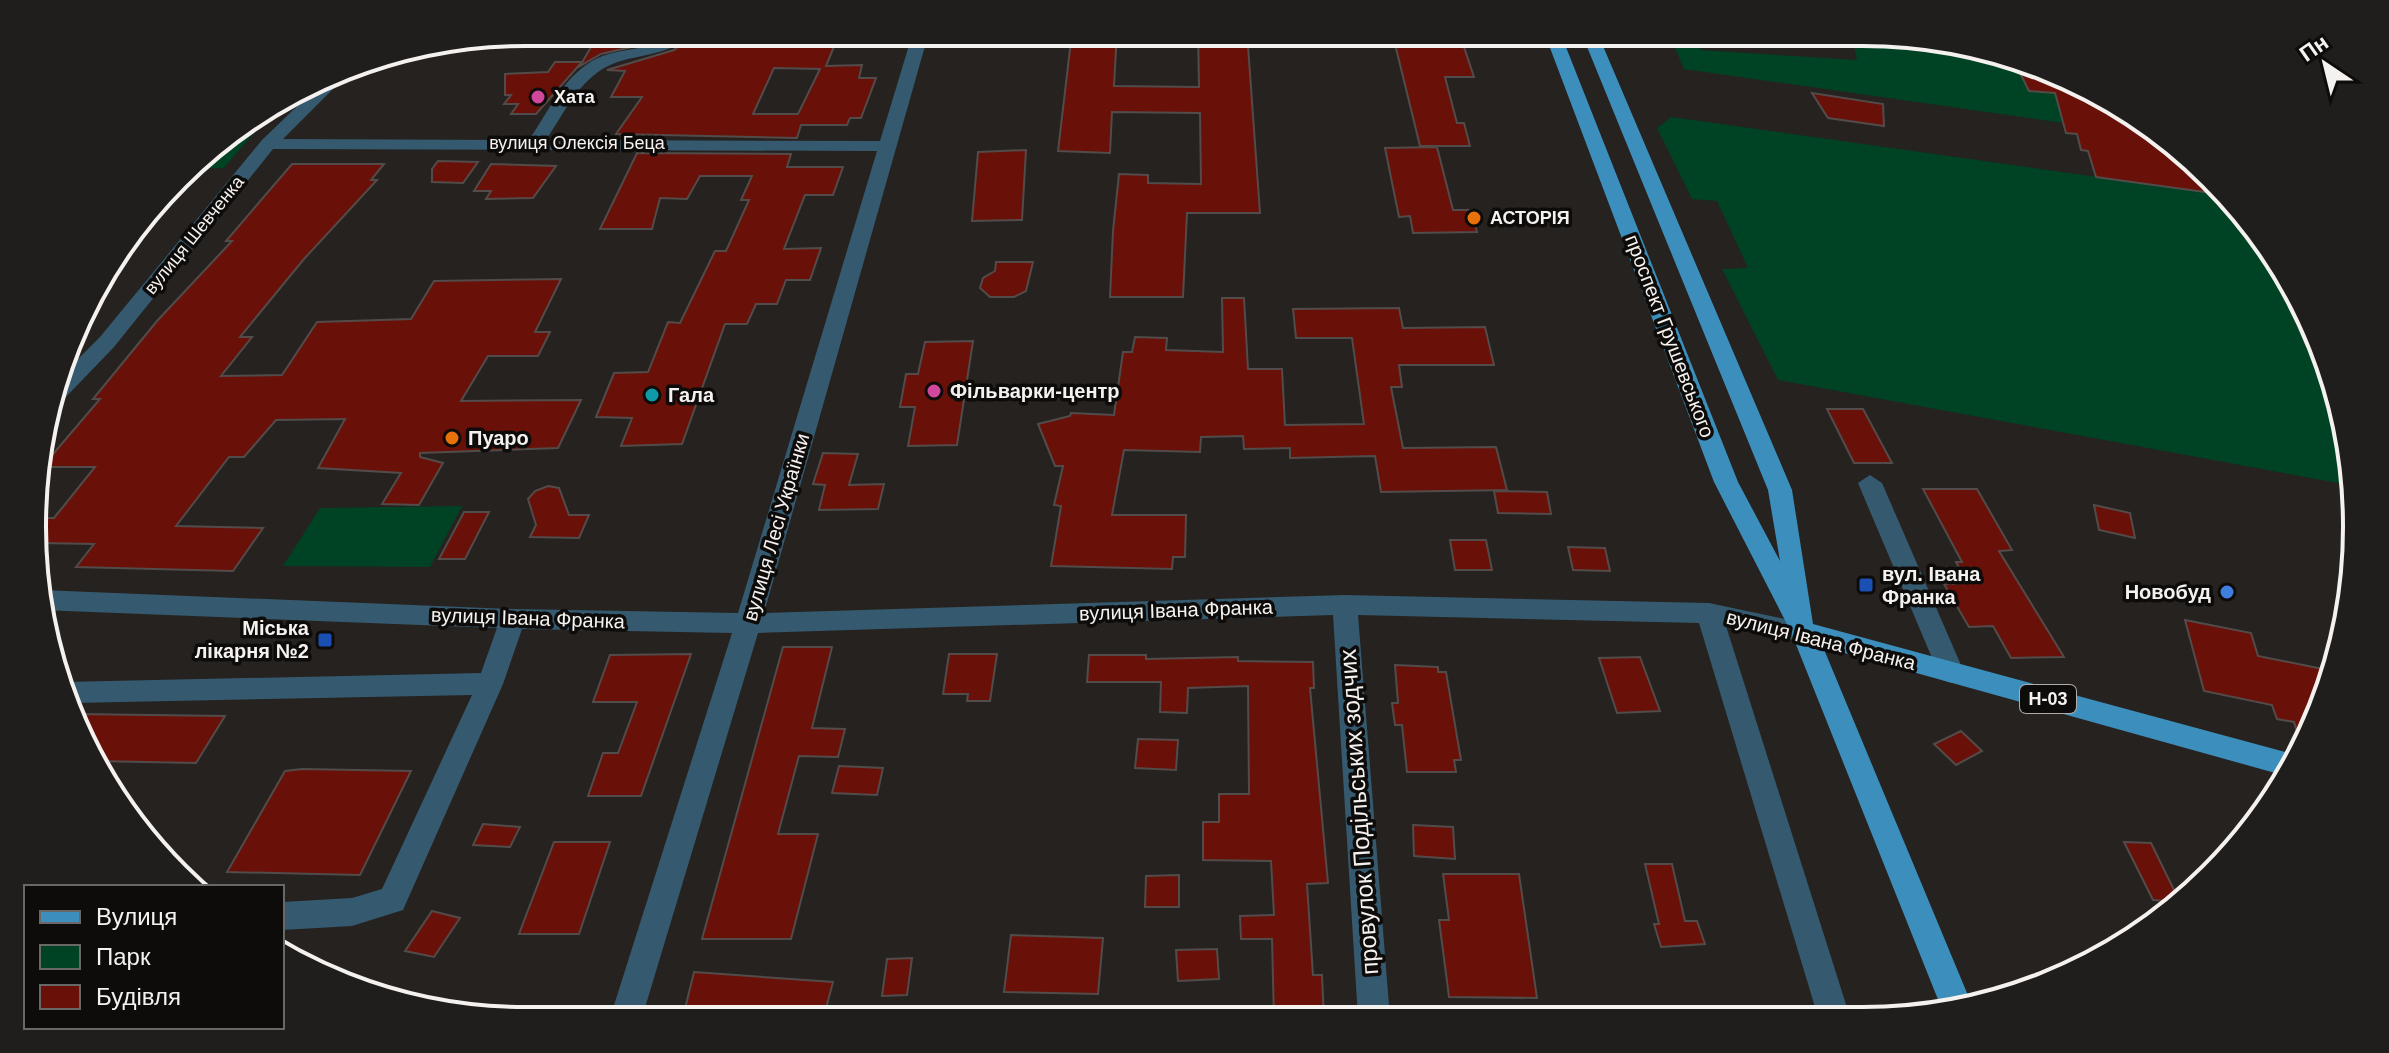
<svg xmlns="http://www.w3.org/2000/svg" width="2389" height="1053" font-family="Helvetica,sans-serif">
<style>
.green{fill:#004224}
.building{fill:#691108;stroke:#524b4a;stroke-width:2;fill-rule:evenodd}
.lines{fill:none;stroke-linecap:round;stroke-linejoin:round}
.minor{fill:#355a6f;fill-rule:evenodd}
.major{fill:#3c8fbc;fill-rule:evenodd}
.hotel-dot{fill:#d1479c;stroke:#0e0c0a;stroke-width:3}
.food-dot{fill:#e8710a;stroke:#0e0c0a;stroke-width:3}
.culture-dot{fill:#0f9aa8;stroke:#0e0c0a;stroke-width:3}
.transit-dot{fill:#1a4fb4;stroke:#0e0c0a;stroke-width:3}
.shop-dot{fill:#3f7fe0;stroke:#0e0c0a;stroke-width:3}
.labels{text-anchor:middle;stroke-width:7;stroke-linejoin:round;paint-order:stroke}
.far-poi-label{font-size:18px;font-weight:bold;fill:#f5f1ef;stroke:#0e0c0a;text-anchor:start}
.far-street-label{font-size:18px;fill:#f5f1ef;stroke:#0e0c0a}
.shield{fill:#0e0c0a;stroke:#b0acaa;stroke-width:2}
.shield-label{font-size:18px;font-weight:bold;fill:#f5f1ef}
.street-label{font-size:20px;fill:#f5f1ef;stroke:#0e0c0a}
.poi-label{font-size:20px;font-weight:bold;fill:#f5f1ef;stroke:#0e0c0a;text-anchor:start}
.near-street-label{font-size:24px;fill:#f5f1ef;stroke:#0e0c0a}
.rim{fill:none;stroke:#f5f1ef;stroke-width:4}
</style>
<rect width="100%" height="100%" fill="#26221f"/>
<!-- green -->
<g class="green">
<polygon points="1668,32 1694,32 1701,50 1857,60 1851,32 1863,32 2012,57 2029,91 2087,96 2155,136 1684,69"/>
<polygon points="270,114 224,168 189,169 201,154"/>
<polygon points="1671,117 2219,194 2306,308 2354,486 1778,380 1722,269 1748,268 1717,201 1692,199 1657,128"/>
<polygon points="462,506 430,567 283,566 320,508"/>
</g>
<!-- building -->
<g class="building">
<path d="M811,32H840L826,66L862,65L859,78H876L861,118H850L847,125H801L797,138L616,134L642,97H611L625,71L607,70L674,50L694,34L809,37ZM774,68L820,69L798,114H753Z"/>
<polygon points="1072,32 1117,32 1114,86 1199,87 1198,32 1247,32 1260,213 1187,213 1183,297 1110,297 1113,231 1119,174 1148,175 1148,183 1201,184 1200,113 1112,112 1110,153 1058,151"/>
<polygon points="1415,32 1459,32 1474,77 1445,77 1457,123 1464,123 1470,146 1420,146 1393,36 1416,35"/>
<polygon points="667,34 645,44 601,54 580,66 598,35"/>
<polygon points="2012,57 2022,58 2189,155 2219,194 2096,177 2088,151 2081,150 2077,134 2066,133 2055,93 2029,91"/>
<polygon points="555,62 582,62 536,114 511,114 518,104 504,104 511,95 505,95 505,74 548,72"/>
<polygon points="1812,93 1883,104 1884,126 1828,118"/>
<polygon points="1437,147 1453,210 1471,210 1477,232 1413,233 1410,216 1399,217 1385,148"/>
<polygon points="1026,150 1022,220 972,221 978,152"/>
<polygon points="637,153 791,154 787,167 843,167 833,195 805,195 784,249 821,248 810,280 786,280 777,304 756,304 747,324 725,324 682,444 621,446 632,418 596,417 614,373 648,372 668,322 680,323 715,251 726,251 749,200 741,200 752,176 700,176 687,199 660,198 652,229 600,229"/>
<polygon points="438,161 478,162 463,183 432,182 432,169"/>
<polygon points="292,164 384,164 371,180 377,180 304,259 240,337 252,337 221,376 282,375 317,322 411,319 434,281 561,279 535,332 550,332 538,356 488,356 461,401 581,400 558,448 420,453 420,457 443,463 419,505 382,504 401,473 318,468 345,419 276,420 244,457 229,457 176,526 263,528 233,571 76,567 94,544 41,543 41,518 54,518 95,467 42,467 100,399 93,399 157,321 232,241 226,241"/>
<polygon points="491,164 556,166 533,198 486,199 491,191 474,191"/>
<polygon points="996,262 1033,262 1026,291 1014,297 990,297 980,288 983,278 995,271"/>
<polygon points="1222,298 1244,298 1248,369 1282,369 1285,425 1364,424 1352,338 1296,338 1293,309 1399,308 1403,328 1485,327 1494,365 1399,365 1402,387 1391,387 1403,448 1496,447 1507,490 1381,492 1375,456 1290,458 1290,448 1244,449 1243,436 1201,437 1200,452 1124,450 1112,515 1186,515 1185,557 1173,557 1172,569 1051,566 1061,506 1054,505 1063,466 1055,466 1038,424 1070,416 1071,413 1114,415 1123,352 1132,352 1135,337 1167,338 1166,350 1223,352"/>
<polygon points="973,341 957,445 908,446 915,407 900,407 906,374 918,374 925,342"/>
<polygon points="1827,409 1863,409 1892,463 1854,463"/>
<polygon points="823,453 858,454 849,485 884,484 878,509 819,510 825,485 813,484"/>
<polygon points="548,486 559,488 569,515 589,515 579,538 530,537 536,525 528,499 535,491"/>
<polygon points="1923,489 1977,489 2012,550 1999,551 2064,657 2011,658 1993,626 1969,627 1944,584 1968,583 1956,562 1962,562"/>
<polygon points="1494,491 1547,492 1551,514 1498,513"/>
<polygon points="2094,505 2130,513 2135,538 2099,530"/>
<polygon points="464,512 489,512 465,559 439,559"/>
<polygon points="1450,540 1486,540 1492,570 1455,570"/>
<polygon points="1568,547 1605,548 1610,571 1573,570"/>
<polygon points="2185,620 2251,633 2258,656 2333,671 2331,686 2301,745 2294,722 2277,719 2272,705 2204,691"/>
<polygon points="783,647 832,647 812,728 845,729 838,757 799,756 778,834 818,834 791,939 702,939"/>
<polygon points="691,654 641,796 588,796 603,753 618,753 637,702 593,702 610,655"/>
<polygon points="949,654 997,654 990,701 967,701 968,694 943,694"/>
<polygon points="1089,655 1146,655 1146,659 1238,657 1238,661 1313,662 1314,688 1310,688 1328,883 1307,884 1313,975 1322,975 1324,1019 1274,1019 1272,939 1241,939 1240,916 1274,915 1271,861 1203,860 1203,822 1219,822 1219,794 1249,794 1248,686 1188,688 1187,713 1160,712 1161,682 1087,682"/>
<polygon points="1640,657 1660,711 1617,713 1599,658"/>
<polygon points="1395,665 1438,667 1438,672 1446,672 1461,760 1454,760 1456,772 1407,772 1402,725 1395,725 1392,703 1398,703"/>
<polygon points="76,714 225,716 196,763 94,761"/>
<polygon points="1961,731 1982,751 1956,765 1934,744"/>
<polygon points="1138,739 1178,740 1176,770 1135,768"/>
<polygon points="839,766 883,768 877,795 832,793"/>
<polygon points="302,769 411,771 360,875 227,872 285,771"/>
<polygon points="483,824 520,827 510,847 473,845"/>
<polygon points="1413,825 1453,827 1455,859 1414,856"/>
<polygon points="554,842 610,842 579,934 519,934"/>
<polygon points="2124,842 2151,843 2180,902 2153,900"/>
<polygon points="1645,864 1672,864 1685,921 1697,921 1705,944 1661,947 1654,924 1659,924"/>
<polygon points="1443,874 1519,874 1537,998 1449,997 1439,920 1449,920"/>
<polygon points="1179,875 1179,907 1145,907 1146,876"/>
<polygon points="432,911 460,918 434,957 405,951"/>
<polygon points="1011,935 1103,938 1098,994 1004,992"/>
<polygon points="1217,949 1219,979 1178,981 1176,950"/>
<polygon points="912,958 907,995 882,996 887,959"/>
<polygon points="694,972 833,982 824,1016 725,1009 723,1020 682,1021"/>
</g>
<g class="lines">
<!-- minor -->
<g class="minor">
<path d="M675,32H692C670,59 634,52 606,67C578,82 563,115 546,140L880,141L913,32H929L764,613L1345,595L1709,603L1813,625L1817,632L1813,639L1804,642L1726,626L1850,1017H1818L1699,623L1358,615L1390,1018H1358L1333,615L758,633L641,1021H609L732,633L522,629L503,684L403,910L352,926L282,930V902L352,898L382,889L472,695L72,703L64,682L481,673L497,628L41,610V590L513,609L738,613L877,151L273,149L114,347L62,401L52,403L62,375L100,337L262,140L315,89L343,72V79L283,139L529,140C547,114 563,78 592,61C618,46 652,53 675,32Z"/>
<polygon points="1870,475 1882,483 1964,672 1960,680 1951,683 1942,680 1938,672 1858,483"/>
</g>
<!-- major -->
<polygon class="major" points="1544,32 1560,32 1738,482 1780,561 1768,490 1581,32 1597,32 1792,490 1813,624 2296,755 2286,776 1823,647 1972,1005 1943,1012 1791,632 1714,482"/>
</g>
<!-- markers -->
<g class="hotel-dot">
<circle cx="538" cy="97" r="8"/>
<circle cx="934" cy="391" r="8"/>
</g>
<g class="food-dot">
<circle cx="1474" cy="218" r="8"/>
<circle cx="452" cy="438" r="8"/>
</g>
<circle class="culture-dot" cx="652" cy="395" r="8"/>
<g class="transit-dot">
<rect x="1858" y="577" width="16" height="16" rx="4"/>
<rect x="317" y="632" width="16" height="16" rx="4"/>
</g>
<circle class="shop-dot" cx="2227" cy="592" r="8"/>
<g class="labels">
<!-- far-poi labels -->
<g class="far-poi-label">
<text x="554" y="103">Хата</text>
<text x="1490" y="224">АСТОРІЯ</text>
</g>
<!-- far-street labels -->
<g class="far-street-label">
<text x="577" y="149">вулиця Олексія Беца</text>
<text transform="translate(194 235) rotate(-51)" y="6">вулиця Шевченка</text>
</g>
<!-- shield labels -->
<rect class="shield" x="2020" y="685" width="56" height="28" rx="6"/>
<g class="shield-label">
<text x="2048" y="705">Н-03</text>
</g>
<!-- street labels -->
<g class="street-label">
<text transform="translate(1670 336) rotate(69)" y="7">проспект Грушевського</text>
<text transform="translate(776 527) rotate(-74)" y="7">вулиця Лесі Українки</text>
<text transform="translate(1176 610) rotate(-2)" y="7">вулиця Івана Франка</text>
<text transform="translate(528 618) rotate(2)" y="7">вулиця Івана Франка</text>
<text transform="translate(1821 640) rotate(14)" y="7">вулиця Івана Франка</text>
</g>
<!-- poi labels -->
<g class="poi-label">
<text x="950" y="398">Фільварки-центр</text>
<text x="668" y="402">Гала</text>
<text x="468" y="445">Пуаро</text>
<text x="1882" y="581">вул. Івана<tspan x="1882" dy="23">Франка</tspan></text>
<text x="2211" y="599" text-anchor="end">Новобуд</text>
<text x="309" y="635" text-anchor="end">Міська<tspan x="309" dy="23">лікарня №2</tspan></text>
</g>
<!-- near-street labels -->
<g class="near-street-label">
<text transform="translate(1359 812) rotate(-94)" y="8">провулок Подільських зодчих</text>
</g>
</g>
<!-- crop -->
<path d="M0 0H2389V1053H0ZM526 46H1863A480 480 0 0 1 2343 526V527A480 480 0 0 1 1863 1007H526A480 480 0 0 1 46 527V526A480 480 0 0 1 526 46Z" fill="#201e1c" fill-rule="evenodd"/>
<path class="rim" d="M526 46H1863A480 480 0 0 1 2343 526V527A480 480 0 0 1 1863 1007H526A480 480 0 0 1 46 527V526A480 480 0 0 1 526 46Z"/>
<!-- legend -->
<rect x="24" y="885" width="260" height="144" fill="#0e0c0a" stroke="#6a6866" stroke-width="2"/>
<rect x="40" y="911" width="40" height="12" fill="#3c8fbc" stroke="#6a6866" stroke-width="2"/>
<text x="96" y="925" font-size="24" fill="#f5f1ef">Вулиця</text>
<rect x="40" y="945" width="40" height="24" fill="#004224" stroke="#6a6866" stroke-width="2"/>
<text x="96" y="965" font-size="24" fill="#f5f1ef">Парк</text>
<rect x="40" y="985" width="40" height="24" fill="#691108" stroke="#6a6866" stroke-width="2"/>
<text x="96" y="1005" font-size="24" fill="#f5f1ef">Будівля</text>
<!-- north arrow -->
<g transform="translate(2325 64) rotate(325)" stroke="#0e0c0a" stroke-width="6" paint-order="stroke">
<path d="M0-6L14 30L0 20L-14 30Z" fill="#f5f1ef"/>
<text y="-12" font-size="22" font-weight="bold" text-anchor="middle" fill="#f5f1ef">Пн</text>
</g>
</svg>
